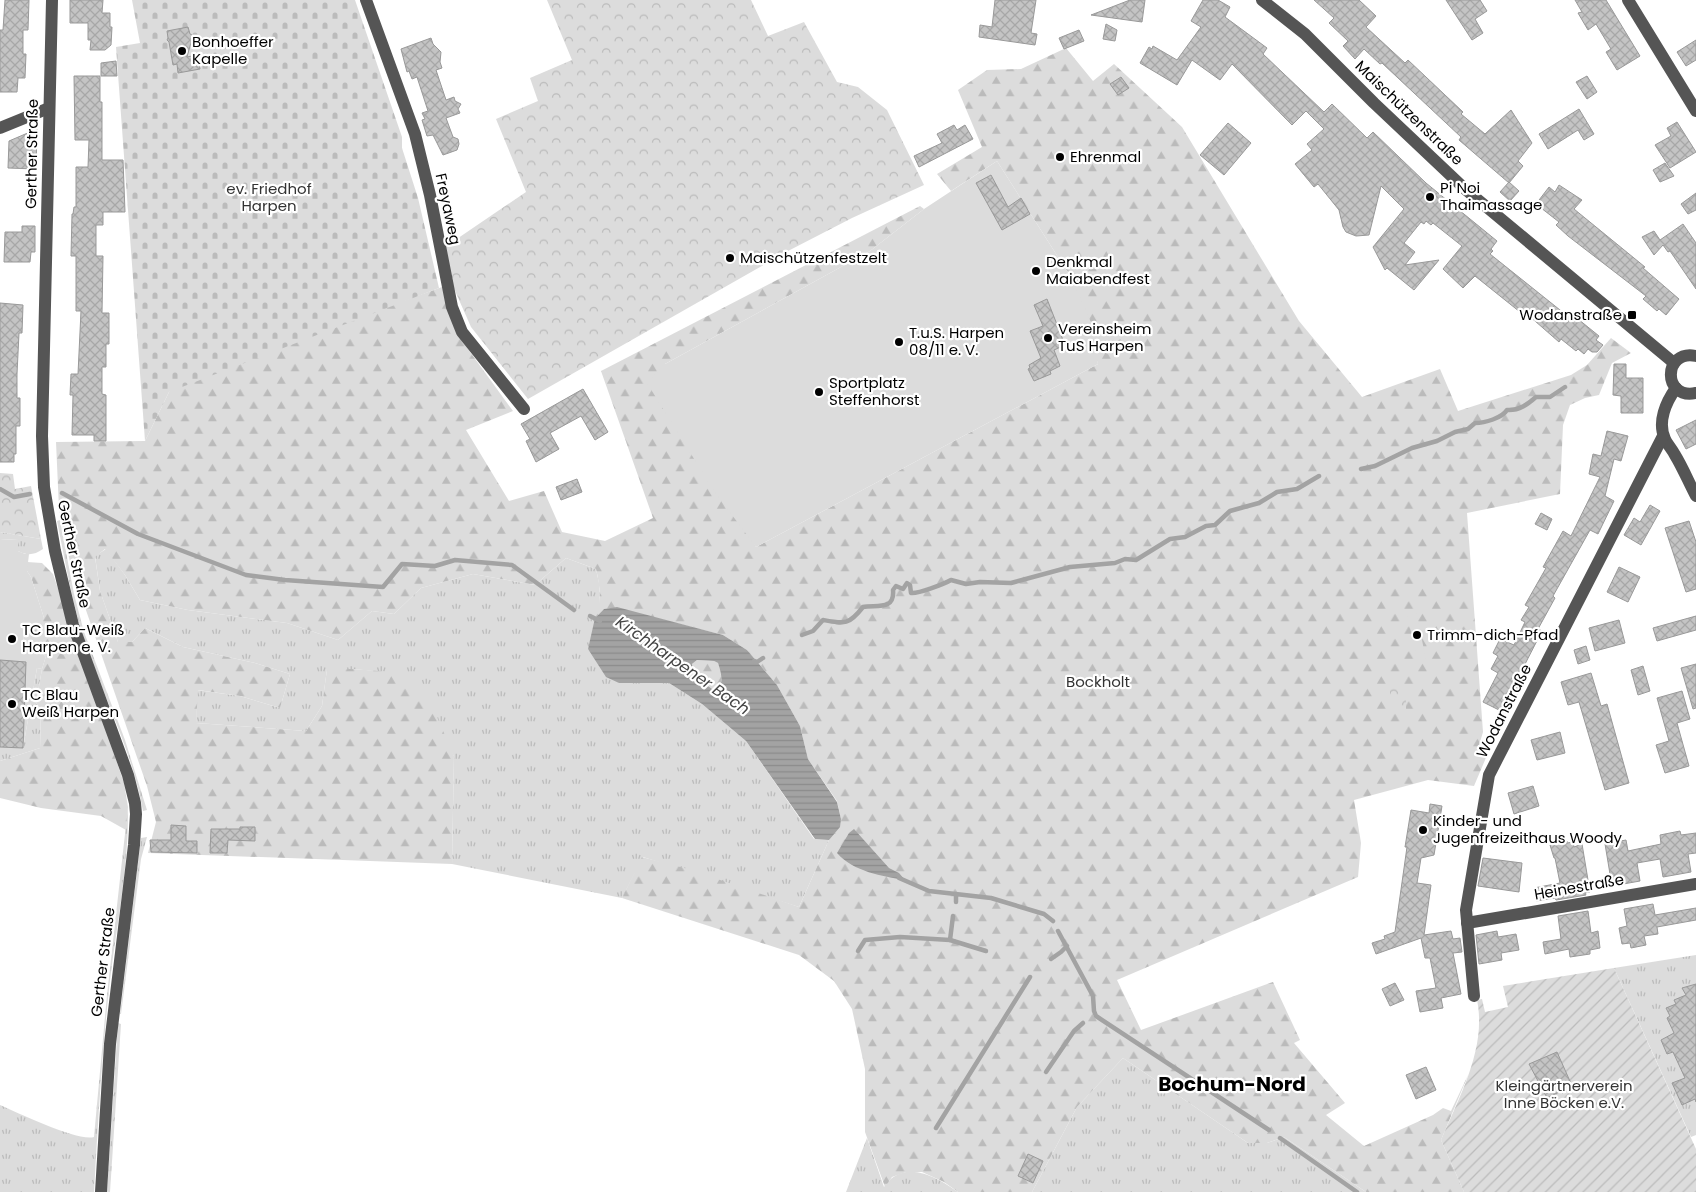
<svg xmlns="http://www.w3.org/2000/svg" width="1696" height="1192" font-family="Poppins,sans-serif">
<style>
.grass{fill:url(#grass-tufts)}
.forest{fill:url(#forest-firs)}
.cemetery{fill:url(#cemetery-stones)}
.park{fill:url(#park-crowns)}
.garden{fill:url(#garden-furrows)}
.pitch{fill:#dcdcdc}
.water{fill:url(#water-rules);fill-rule:evenodd}
.lines{fill:none;stroke-linecap:round;stroke-linejoin:round}
.stream{stroke:#a3a3a3;stroke-width:4.5}
.building{fill:url(#building-cross-hatch);stroke:#999}
.minor{stroke:#555;stroke-width:12}
.poi-dot{fill:#000;stroke:#fff;stroke-width:2}
.labels{text-anchor:middle;stroke-width:4.5;stroke-linejoin:round;paint-order:stroke}
.poi-label{font-size:15px;fill:#000;stroke:#fff;text-anchor:start}
.street-label{font-size:15px;fill:#000;stroke:#fff}
.park-label{font-size:15px;fill:#333;stroke:#fff}
.water-label{font-size:16px;font-style:italic;fill:#444;stroke:#fff}
.district-label{font-size:20px;font-weight:bold;fill:#000;stroke:#fff}
</style>
<defs>
<pattern id="grass-tufts" width="24" height="20" patternUnits="userSpaceOnUse" patternTransform="scale(1.25)"><rect width="24" height="20" fill="#dcdcdc"/><path d="M3 7l-1-3M5 7V3M7 7l1-3M15 17l-1-3M17 17v-4M19 17l1-3" fill="none" stroke="#bbb"/></pattern>
<pattern id="forest-firs" width="22" height="20" patternUnits="userSpaceOnUse" patternTransform="scale(1.25)"><rect width="22" height="20" fill="#dcdcdc"/><path d="M5 1l3.5 6h-7zM16 11l3.5 6h-7z" fill="#bbb"/></pattern>
<pattern id="cemetery-stones" width="16" height="16" patternUnits="userSpaceOnUse" patternTransform="scale(1.25)"><rect width="16" height="16" fill="#dcdcdc"/><path d="M2 7V4a2 2 0 0 1 4 0v3zM10 15v-3a2 2 0 0 1 4 0v3z" fill="#bbb"/></pattern>
<pattern id="park-crowns" width="20" height="18" patternUnits="userSpaceOnUse" patternTransform="scale(1.25)"><rect width="20" height="18" fill="#dcdcdc"/><path d="M2 6a3 3 0 1 1 6 0M12 15a3 3 0 1 1 6 0" fill="none" stroke="#bbb"/></pattern>
<pattern id="garden-furrows" width="10" height="10" patternUnits="userSpaceOnUse" patternTransform="scale(1.25)"><rect width="10" height="10" fill="#dcdcdc"/><path d="M-1 1l2-2M0 10L10 0M9 11l2-2" fill="none" stroke="#bbb"/></pattern>
<pattern id="water-rules" width="6" height="5" patternUnits="userSpaceOnUse" patternTransform="scale(1.25)"><rect width="6" height="5" fill="#a3a3a3"/><path d="M0 2.5h6" fill="none" stroke="#8b8b8b"/></pattern>
<pattern id="building-cross-hatch" width="8" height="8" patternUnits="userSpaceOnUse" patternTransform="scale(1.25)"><rect width="8" height="8" fill="#c4c4c4"/><path d="M0 0l8 8M0 8l8-8" fill="none" stroke="#a7a7a7"/></pattern>
</defs>
<rect width="100%" height="100%" fill="#fff"/>
<!-- grass -->
<g class="grass">
<path d="M60,520L74,594L84,632L125,740L147,810L143,811C133,755 107,704 88,651C73,609 66,565 57,521Z"/>
<path d="M0,532L41,539L43,549C34,555 28,556 18,551V540L0,539Z"/>
<polygon points="106,549 125,575 140,600 188,610 287,623 338,640 372,611 394,614 421,588 473,574 535,585 566,558 596,569 599,583 600,606 588,649 619,683 669,683 702,704 746,741 814,839 829,840 799,907 643,857 622,898 452,864 454,756 401,674 354,669 327,669 322,706 306,731 196,723 197,690 240,696 280,708 290,674 255,663 183,647 145,628 132,642 118,642 100,591 95,556"/>
<polygon points="37,668 42,669 36,703 41,710 40,748 0,761 0,747 23,748"/>
<path d="M128,807C129,865 117,923 110,980C102,1051 98,1121 94,1192H0V1105C18,1113 79,1142 94,1137L107,995Z"/>
<polygon points="147,837 141,859 121,1014 120,1014 141,838"/>
<polygon points="1696,955 1696,1135 1691,1137 1614,968"/>
<polygon points="118,1023 121,1024 110,1192 107,1192"/>
<polygon points="1123,1058 1248,1143 1267,1143 1284,1137 1366,1192 1032,1192 1077,1107"/>
<path d="M867,1138L884,1187C887,1184 889,1180 892,1178C913,1162 941,1180 958,1192H846Z"/>
</g>
<!-- forest -->
<g class="forest">
<path d="M1066,48L1093,81L1114,64L1182,127L1299,321L1362,397L1440,369L1458,411L1571,375L1587,365L1611,338L1631,353L1612,363L1599,395L1585,398L1570,405L1563,425L1560,494L1467,513L1483,732L1478,749L1488,753L1474,786L1428,780L1354,800L1361,843L1358,877L1117,980L1141,1030L1273,982L1300,1040L1294,1043L1345,1103L1326,1115L1364,1146L1433,1115L1443,1108L1451,1111L1469,1073L1441,1140L1464,1192H1366L1284,1137L1267,1143H1248L1123,1058L1077,1107L1032,1192H958L944,1182L922,1172H906L892,1177L885,1187L865,1132V1069L852,1009L834,981L799,955L622,898L642,857L688,869L799,907L829,840L841,819L837,801L808,759L800,726L777,685L747,650L723,635L617,608L604,609L595,618C602,602 600,586 596,569L566,558L535,585L473,574L421,588L394,614L372,611L338,640L287,623L188,610L140,600L125,575L105,549L95,557L100,591L118,642H132L145,628L183,647L255,663L290,674L280,708L240,696L198,690L196,723L306,731L322,706L327,669H354L401,673L430,701L454,756L452,864L148,853L156,822L147,786L71,567L59,509L56,442L145,441L169,392L176,383L442,287L457,334L513,411L466,430L509,501L544,491L562,532L605,541L653,518L601,371L920,206L924,209L870,251L665,364L756,547L1098,364L1072,279L997,161L951,191L937,174L982,147L958,90L987,70L1021,69Z"/>
<polygon points="27,562 42,563 53,574 124,783 128,807 126,830 101,816 41,808 0,798 0,761 40,748 41,710 36,703 42,669 46,656 23,645 24,634 44,618 31,577 27,571"/>
<path d="M697,660L714,661L718,663C721,674 725,684 715,691L694,676L692,664Z"/>
</g>
<!-- cemetery -->
<polygon class="cemetery" points="132,0 355,0 402,137 402,148 418,198 439,288 169,392 145,441 116,47 140,43"/>
<!-- park -->
<g class="park">
<polygon points="547,0 751,0 768,36 804,22 837,82 858,87 887,110 924,185 852,218 788,251 528,399 471,327 452,284 445,247 526,192 496,119 538,101 530,78 572,60"/>
<polygon points="0,473 13,474 15,489 31,486 41,539 0,532"/>
<rect x="1390" y="687" width="16" height="23"/>
</g>
<!-- garden -->
<path class="garden" d="M1614,968L1696,1149V1192H1464L1441,1140C1459,1097 1487,1048 1477,1000L1482,999L1485,1012L1508,1007L1503,986Z"/>
<!-- pitch -->
<g class="pitch">
<polygon points="997,161 1072,279 1090,320 1098,364 756,547 714,491 647,383 665,364 870,251 924,209"/>
<polygon points="0,539 18,540 18,551 25,554 29,554 27,571 31,577 44,618 36,630 24,634 23,645 46,656 42,669 37,668 23,748 0,747"/>
<polygon points="1406,610 1416,610 1426,660 1418,661"/>
</g>
<!-- water -->
<g class="water">
<path d="M617,607L723,635L747,650L777,685L800,726L808,759L837,802L841,819L840,827L829,840L815,839L746,741L702,704L669,683H619L606,677L588,649L595,618L604,609ZM697,660L714,661L718,663C721,673 725,685 715,691L694,676L692,664Z"/>
<path d="M854,829L889,868L899,873L905,880C882,876 854,872 837,853L849,833Z"/>
</g>
<g class="lines">
<!-- stream -->
<g class="stream">
<path d="M1361,469L1375,466L1412,448L1437,441L1455,432L1468,429L1475,423C1485,423 1502,418 1507,410C1519,411 1528,404 1536,397H1550L1565,387"/>
<polyline points="0,489 14,497 30,494"/>
<polyline points="62,493 138,534 246,575 285,580 383,587 402,564 435,566 455,560 512,565 574,610"/>
<polyline points="590,616 600,621"/>
<path d="M802,635L813,631L823,620C845,624 849,625 863,607C874,604 895,612 893,590L896,586L903,589L907,583L910,585L911,593C918,594 944,584 951,580L966,584L980,582L1011,583L1070,567L1115,563L1125,559L1136,560L1170,539L1185,537L1206,526L1215,525L1230,511L1259,503L1277,492L1297,489L1319,476"/>
<polyline points="754,661 757,662 763,658"/>
<polyline points="899,878 929,891 991,898 1044,914 1053,921"/>
<polyline points="956,902 956,894"/>
<polyline points="1058,931 1093,996 1094,1011 1096,1016 1269,1130"/>
<polyline points="950,940 986,951"/>
<polyline points="858,951 865,940 900,937 950,940 953,916"/>
<polyline points="1051,959 1061,952 1067,946"/>
<polyline points="1046,1072 1074,1031 1083,1023"/>
<polyline points="936,1128 1030,977"/>
<polyline points="1280,1138 1357,1192"/>
</g>
</g>
<!-- building -->
<g class="building">
<polygon points="5,0 29,0 28,30 23,30 23,54 26,54 25,78 18,78 17,92 0,92 0,30 3,30"/>
<polygon points="70,0 103,0 102,13 110,13 110,27 112,27 111,45 105,50 90,50 91,40 88,40 88,23 70,23"/>
<polygon points="995,0 1036,0 1031,33 1037,34 1035,45 979,37 980,25 992,27"/>
<polygon points="1130,0 1145,0 1142,22 1091,15"/>
<polygon points="1203,0 1218,0 1230,7 1225,17 1267,48 1263,54 1324,112 1332,104 1367,138 1373,132 1426,183 1497,241 1491,249 1493,251 1490,254 1575,322 1578,319 1599,336 1596,340 1603,345 1597,352 1592,352 1588,349 1584,354 1578,349 1576,351 1561,339 1559,342 1527,314 1525,316 1475,276 1463,288 1443,269 1462,246 1433,223 1431,225 1426,221 1424,224 1421,222 1404,243 1415,252 1405,265 1439,260 1414,290 1387,268 1385,270 1373,247 1404,209 1381,186 1369,235 1356,236 1346,232 1343,227 1339,210 1318,184 1314,187 1295,164 1312,150 1307,144 1324,129 1306,111 1292,125 1232,64 1220,80 1192,60 1177,85 1140,63 1149,47 1152,49 1153,46 1177,60 1201,27 1191,21"/>
<polygon points="1314,0 1359,0 1376,16 1366,27 1405,63 1408,60 1463,112 1461,114 1485,134 1511,110 1532,143 1518,161 1523,166 1509,183 1459,140 1461,137 1382,63 1380,64 1364,49 1355,59 1343,46 1348,41 1329,23 1334,18"/>
<polygon points="1446,0 1480,0 1487,11 1475,19 1483,33 1472,40"/>
<polygon points="1575,0 1606,0 1640,56 1617,70 1606,52 1611,49 1596,24 1588,30 1578,13 1582,12"/>
<polygon points="1106,24 1117,30 1115,41 1103,39"/>
<polygon points="188,27 190,34 192,35 191,39 192,39 187,57 197,55 200,69 178,73 177,64 173,65 169,42 167,40 168,38 167,31"/>
<polygon points="1079,30 1084,41 1064,49 1059,38"/>
<polygon points="431,38 433,44 441,52 440,62 442,68 436,70 446,100 454,97 455,101 461,104 458,109 460,113 446,118 453,137 458,139 459,144 457,150 443,155 433,135 427,136 422,120 425,119 422,113 428,111 417,77 412,79 409,71 407,72 401,49"/>
<polygon points="1696,40 1696,60 1686,66 1677,52"/>
<polygon points="116,61 117,76 101,76 101,63"/>
<polygon points="74,76 100,76 100,102 102,102 102,160 123,160 125,212 103,212 103,225 96,225 96,256 103,256 102,313 109,313 109,344 106,344 106,367 102,367 102,394 106,395 106,441 94,441 94,435 72,435 73,395 70,395 71,374 78,374 81,311 76,311 76,256 71,256 72,214 73,214 74,207 76,207 76,167 88,167 89,140 75,140"/>
<polygon points="1587,76 1597,92 1587,99 1576,82"/>
<polygon points="1121,77 1129,88 1118,95 1110,84"/>
<polygon points="1579,109 1594,134 1584,140 1578,130 1548,149 1539,134"/>
<polygon points="1677,122 1696,152 1670,168 1655,145 1671,136 1667,128"/>
<polygon points="1228,123 1251,143 1224,175 1200,155"/>
<polygon points="954,125 957,130 965,125 973,139 919,167 914,156 942,143 937,134"/>
<polygon points="37,129 36,169 8,168 9,141"/>
<polygon points="1665,163 1674,176 1660,182 1653,170"/>
<polygon points="991,175 1008,207 1021,198 1030,214 1002,230 976,183"/>
<polygon points="1509,182 1519,191 1510,201 1500,192"/>
<polygon points="1559,185 1582,200 1574,209 1645,267 1643,268 1679,299 1666,315 1659,309 1657,311 1643,299 1646,296 1568,236 1556,225 1559,222 1536,204 1549,187 1555,192"/>
<polygon points="1696,193 1696,210 1688,214 1681,204"/>
<polygon points="1683,224 1696,243 1696,289 1670,251 1668,252 1663,245 1654,255 1642,237 1654,231 1660,240"/>
<polygon points="22,226 35,226 35,252 31,252 30,262 4,262 5,232 22,232"/>
<polygon points="1047,299 1065,345 1054,350 1060,366 1050,371 1051,374 1034,381 1028,369 1030,368 1029,365 1041,358 1030,331 1043,326 1034,305"/>
<polygon points="0,303 23,305 22,333 19,333 17,374 17,398 20,398 20,426 16,426 16,454 14,454 14,462 0,462"/>
<polygon points="1614,364 1626,364 1626,378 1643,378 1643,413 1621,413 1621,396 1613,395"/>
<polygon points="583,389 608,432 595,440 581,416 550,433 559,449 536,462 526,441 530,439 521,424"/>
<polygon points="1696,420 1696,444 1686,449 1676,430"/>
<polygon points="1607,431 1628,436 1621,461 1614,459 1605,496 1614,501 1598,534 1590,530 1553,596 1555,598 1538,629 1542,631 1523,668 1529,671 1507,714 1483,702 1498,673 1491,669 1498,656 1493,653 1500,639 1514,645 1525,622 1521,620 1529,607 1525,605 1546,568 1543,567 1563,531 1571,536 1600,477 1589,474 1593,454 1601,456"/>
<polygon points="577,479 582,492 561,500 556,487"/>
<polygon points="1650,505 1660,511 1641,545 1624,535 1634,518 1640,522"/>
<polygon points="1541,513 1552,519 1547,530 1535,524"/>
<polygon points="1689,521 1696,542 1696,589 1686,592 1665,528"/>
<polygon points="1619,567 1640,577 1628,602 1607,592"/>
<polygon points="1696,616 1696,630 1657,641 1653,628"/>
<polygon points="1619,620 1625,643 1595,651 1589,628"/>
<polygon points="1586,646 1590,660 1578,664 1574,650"/>
<polygon points="0,660 26,662 23,748 0,747"/>
<polygon points="1696,664 1696,708 1693,709 1681,668"/>
<polygon points="1643,666 1650,691 1638,695 1631,670"/>
<polygon points="1591,673 1601,706 1607,704 1629,783 1605,790 1579,702 1568,705 1561,682"/>
<polygon points="1682,691 1690,719 1677,723 1689,766 1665,773 1656,745 1669,741 1657,698"/>
<polygon points="1560,732 1565,753 1537,760 1531,740"/>
<polygon points="1533,786 1539,806 1514,814 1508,793"/>
<polygon points="1430,804 1442,806 1434,855 1421,858 1417,883 1431,885 1424,935 1451,931 1453,939 1460,938 1462,952 1453,953 1461,994 1441,998 1443,1008 1420,1012 1416,991 1436,988 1430,958 1425,958 1421,938 1376,954 1372,943 1385,939 1384,936 1395,932 1407,847 1405,847 1411,810 1429,813"/>
<polygon points="171,825 186,826 186,841 197,841 197,853 151,852 150,840 171,840"/>
<polygon points="240,827 255,827 255,841 228,840 227,853 210,853 211,829 240,829"/>
<polygon points="1680,831 1681,835 1696,833 1696,853 1688,854 1691,872 1663,877 1660,859 1637,863 1640,881 1612,886 1605,844 1626,840 1628,851 1661,844 1660,835"/>
<polygon points="1567,841 1567,843 1573,842 1574,847 1582,844 1590,892 1585,893 1586,895 1556,900 1555,898 1536,901 1534,888 1560,883 1555,858 1554,858 1550,845"/>
<polygon points="1483,858 1522,863 1519,892 1478,886"/>
<polygon points="1653,904 1655,915 1696,908 1696,920 1657,927 1658,934 1644,936 1646,945 1631,948 1630,943 1622,944 1619,928 1627,926 1624,909"/>
<polygon points="1588,911 1591,933 1598,931 1600,948 1590,950 1590,954 1570,957 1569,949 1545,954 1543,942 1561,939 1558,916"/>
<polygon points="1497,931 1498,937 1516,934 1519,950 1501,953 1502,960 1479,964 1476,935"/>
<polygon points="1395,983 1404,1000 1390,1006 1382,989"/>
<polygon points="1696,984 1696,1102 1695,1099 1682,1105 1672,1083 1685,1078 1673,1052 1667,1054 1661,1040 1674,1033 1667,1018 1670,1016 1666,1008 1676,1004 1674,1000 1686,995 1682,988"/>
<polygon points="1557,1052 1573,1088 1562,1093 1561,1091 1547,1098 1529,1064"/>
<polygon points="1426,1067 1436,1090 1416,1099 1406,1075"/>
<polygon points="1028,1154 1043,1161 1033,1183 1018,1176"/>
</g>
<g class="lines">
<!-- minor -->
<g class="minor">
<polyline points="52,0 42,436 44,487 55,551 73,625 128,775 135,803 136,814 134,845 110,1044 101,1192"/>
<polyline points="366,0 415,134 430,195 452,307 462,332 524,409"/>
<polyline points="1262,0 1305,34 1374,103 1465,189 1674,363"/>
<polyline points="1628,0 1696,111"/>
<polyline points="0,128 49,108"/>
<path d="M1696,356C1663,349 1662,400 1696,393"/>
<path d="M1676,388C1666,402 1657,422 1665,439C1667,444 1672,449 1675,455C1683,468 1689,483 1696,496"/>
<polyline points="1467,923 1696,884"/>
<polyline points="1474,996 1466,910 1489,775 1663,436"/>
</g>
</g>
<!-- markers -->
<g class="poi-dot">
<circle cx="182" cy="51" r="5"/>
<circle cx="1060" cy="157" r="5"/>
<circle cx="1430" cy="197" r="5"/>
<circle cx="730" cy="258" r="5"/>
<circle cx="1036" cy="271" r="5"/>
<rect x="1627" y="310" width="10" height="10" rx="2.5"/>
<circle cx="1048" cy="338" r="5"/>
<circle cx="899" cy="342" r="5"/>
<circle cx="819" cy="392" r="5"/>
<circle cx="1417" cy="635" r="5"/>
<circle cx="12" cy="639" r="5"/>
<circle cx="12" cy="704" r="5"/>
<circle cx="1423" cy="830" r="5"/>
</g>
<g class="labels">
<!-- poi labels -->
<g class="poi-label">
<text x="192" y="47">Bonhoeffer<tspan x="192" dy="17">Kapelle</tspan></text>
<text x="1070" y="162">Ehrenmal</text>
<text x="1440" y="193">Pi Noi<tspan x="1440" dy="17">Thaimassage</tspan></text>
<text x="740" y="263">Maischützenfestzelt</text>
<text x="1046" y="267">Denkmal<tspan x="1046" dy="17">Maiabendfest</tspan></text>
<text x="1622" y="320" text-anchor="end">Wodanstraße</text>
<text x="1058" y="334">Vereinsheim<tspan x="1058" dy="17">TuS Harpen</tspan></text>
<text x="909" y="338">T.u.S. Harpen<tspan x="909" dy="17">08/11 e. V.</tspan></text>
<text x="829" y="388">Sportplatz<tspan x="829" dy="17">Steffenhorst</tspan></text>
<text x="22" y="635">TC Blau-Weiß<tspan x="22" dy="17">Harpen e. V.</tspan></text>
<text x="1427" y="640">Trimm-dich-Pfad</text>
<text x="22" y="700">TC Blau<tspan x="22" dy="17">Weiß Harpen</tspan></text>
<text x="1433" y="826">Kinder- und<tspan x="1433" dy="17">Jugenfreizeithaus Woody</tspan></text>
</g>
<!-- street labels -->
<g class="street-label">
<text transform="translate(1409 113) rotate(44)" y="5">Maischützenstraße</text>
<text transform="translate(32 154) rotate(-89)" y="5">Gerther Straße</text>
<text transform="translate(448 209) rotate(78)" y="5">Freyaweg</text>
<text transform="translate(74 554) rotate(78)" y="5">Gerther Straße</text>
<text transform="translate(1504 711) rotate(-63)" y="5">Wodanstraße</text>
<text transform="translate(1579 887) rotate(-10)" y="5">Heinestraße</text>
<text transform="translate(103 962) rotate(-83)" y="5">Gerther Straße</text>
</g>
<!-- park labels -->
<g class="park-label">
<text x="269" y="194">ev. Friedhof<tspan x="269" dy="17">Harpen</tspan></text>
<text x="1098" y="687">Bockholt</text>
<text x="1564" y="1091">Kleingärtnerverein<tspan x="1564" dy="17">Inne Böcken e.V.</tspan></text>
</g>
<!-- water labels -->
<g class="water-label">
<text transform="translate(683 665) rotate(35)" y="6">Kirchharpener Bach</text>
</g>
<!-- district labels -->
<g class="district-label">
<text x="1232" y="1091">Bochum-Nord</text>
</g>
</g>
</svg>
